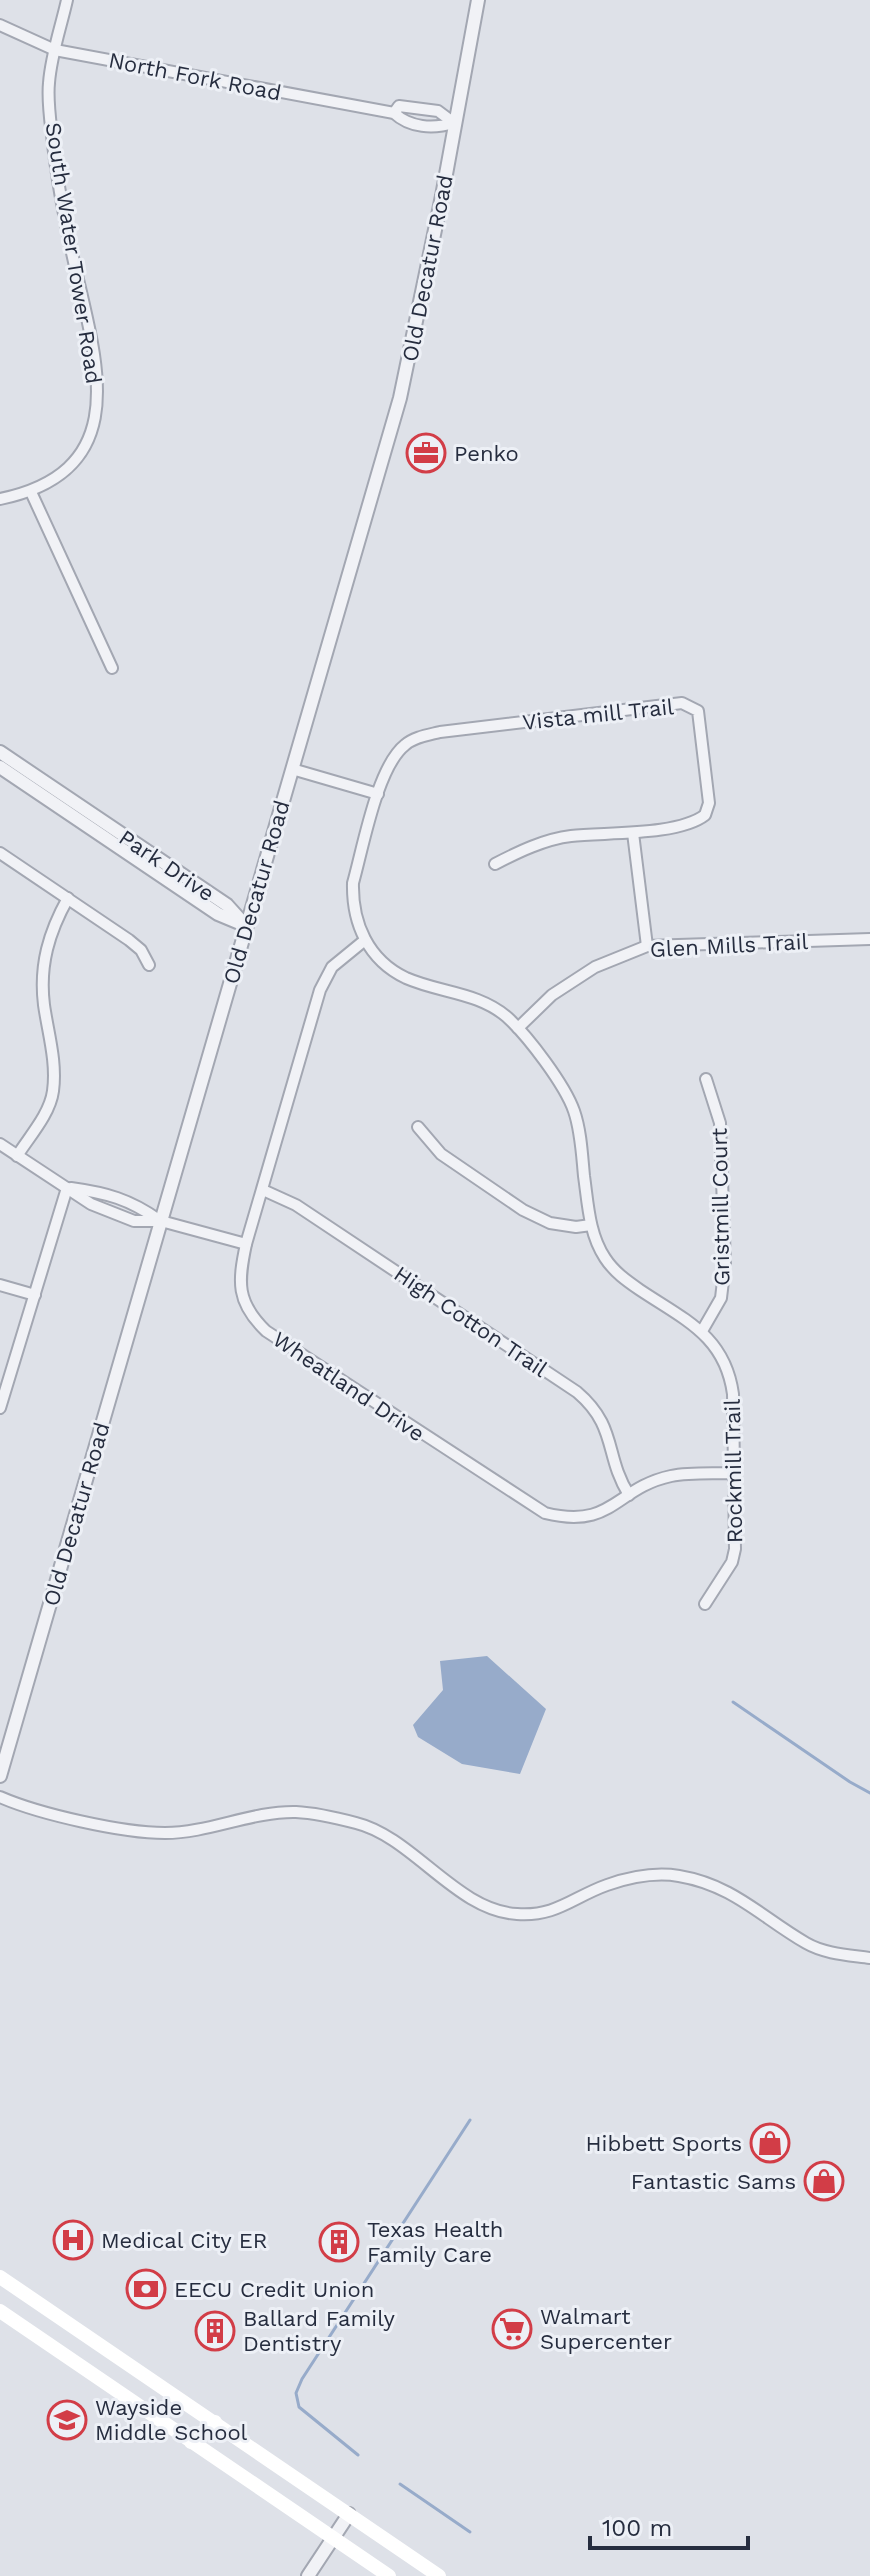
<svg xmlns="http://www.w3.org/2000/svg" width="870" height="2576" font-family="'Work Sans',sans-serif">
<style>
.water{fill:#97abca}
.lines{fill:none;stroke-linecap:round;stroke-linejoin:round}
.stream{stroke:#97abca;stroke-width:3}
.minor-casing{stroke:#a3a7b2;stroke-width:14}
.tertiary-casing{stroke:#a3a7b2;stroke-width:16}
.minor{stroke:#f1f2f6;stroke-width:10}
.tertiary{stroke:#f1f2f6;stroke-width:12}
.secondary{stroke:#fff;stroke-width:14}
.labels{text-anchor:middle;stroke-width:6;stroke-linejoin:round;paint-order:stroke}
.street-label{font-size:22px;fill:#262d3f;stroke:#edf0f6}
.poi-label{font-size:22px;fill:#262d3f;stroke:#edf0f6;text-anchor:start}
</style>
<rect width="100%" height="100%" fill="#dee1e8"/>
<!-- water -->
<polygon class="water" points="487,1656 546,1709 520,1774 462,1764 418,1737 413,1725 443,1690 440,1661"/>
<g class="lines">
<!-- stream -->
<g class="stream">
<polyline points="733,1702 850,1782 870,1793"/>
<polyline points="358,2455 299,2407 296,2393 302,2379 470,2120"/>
<polyline points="400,2484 470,2532"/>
</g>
<!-- minor casing -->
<g class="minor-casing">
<g id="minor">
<path d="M0,25L55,50L394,113C410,128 433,129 454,123"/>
<polyline points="394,113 399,106 438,111 454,123"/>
<polyline points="31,492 112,668"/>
<path d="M0,499C129,472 100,372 77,275C67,232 58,188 53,144C51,125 47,102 49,83C51,55 61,27 67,0"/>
<polyline points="292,769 378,794"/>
<polyline points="633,833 647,946"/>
<polyline points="0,853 129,940 141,950 149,965"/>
<path d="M495,864C518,852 545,839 571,836C605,832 678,836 705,815L709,803L698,711L682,703L440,732C428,735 414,737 405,745C377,767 363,848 353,883C352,923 368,960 406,978C440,993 478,992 507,1017C528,1036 565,1085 574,1111C581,1131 582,1155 584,1176C588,1204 589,1234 605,1258C614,1272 627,1281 640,1290C685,1320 725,1336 733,1394L735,1549L732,1562L705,1604"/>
<path d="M365,940L332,967L320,990L246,1244C238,1282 236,1302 266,1331L545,1513C613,1530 615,1488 671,1476C691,1472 713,1474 733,1473"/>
<polyline points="518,1028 552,995 595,967 647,946 870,939"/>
<polyline points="418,1127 441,1154 523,1210 550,1223 576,1227 591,1225"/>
<polyline points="0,1144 91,1204 134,1221 161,1221 246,1244"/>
<path d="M17,1156C29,1137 50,1114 53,1091C57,1062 48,1033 44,1005C39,965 49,932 68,898"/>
<path d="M71,1188C107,1193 129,1199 159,1220"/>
<path d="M263,1190L296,1205L577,1392C618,1427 604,1455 629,1495"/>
<polyline points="0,1285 35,1295"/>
<polyline points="702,1331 721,1298 725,1264 720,1123 706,1079"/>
<polyline points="0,1408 67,1188"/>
<path d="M0,1797C39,1814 122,1833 165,1833C209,1833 252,1811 296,1812C316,1813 337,1818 356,1823C413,1837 457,1911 517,1914C556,1917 573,1897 607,1885C630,1877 655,1872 679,1876C733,1885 761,1917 806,1943C825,1954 849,1955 870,1958"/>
</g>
</g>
<!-- tertiary casing -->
<g class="tertiary-casing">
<g id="tertiary">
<polyline points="0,752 227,905 246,926"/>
<polyline points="0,767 218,914 242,924"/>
<polyline points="0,1776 400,398 442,196 478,0"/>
<polyline points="308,2576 349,2514"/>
</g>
</g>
<!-- minor -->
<use href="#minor" class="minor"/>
<!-- tertiary -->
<use href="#tertiary" class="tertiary"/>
<!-- secondary -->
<g class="secondary">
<polyline points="0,2277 439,2576"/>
<polyline points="0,2311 389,2576"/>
<polyline points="191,2442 215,2422"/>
</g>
</g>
<!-- icons -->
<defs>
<g id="office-ring" transform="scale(2)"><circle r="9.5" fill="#edf0f6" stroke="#d23d47" stroke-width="1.5"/><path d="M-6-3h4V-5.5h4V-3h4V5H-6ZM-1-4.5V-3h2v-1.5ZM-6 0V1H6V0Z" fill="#d23d47"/></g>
<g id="shop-ring" transform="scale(2)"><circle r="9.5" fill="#edf0f6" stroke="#d23d47" stroke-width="1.5"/><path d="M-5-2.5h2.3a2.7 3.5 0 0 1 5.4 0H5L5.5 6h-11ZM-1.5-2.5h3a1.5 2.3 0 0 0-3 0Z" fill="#d23d47"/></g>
<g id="hospital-ring" transform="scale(2)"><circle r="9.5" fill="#edf0f6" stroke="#d23d47" stroke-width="1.5"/><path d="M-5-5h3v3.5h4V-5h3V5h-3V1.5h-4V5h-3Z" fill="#d23d47"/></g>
<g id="building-ring" transform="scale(2)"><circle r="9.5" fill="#edf0f6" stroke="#d23d47" stroke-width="1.5"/><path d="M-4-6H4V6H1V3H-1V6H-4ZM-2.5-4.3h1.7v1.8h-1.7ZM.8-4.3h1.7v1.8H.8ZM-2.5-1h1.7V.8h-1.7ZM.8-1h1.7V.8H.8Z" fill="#d23d47"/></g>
<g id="bank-ring" transform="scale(2)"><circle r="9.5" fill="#edf0f6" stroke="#d23d47" stroke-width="1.5"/><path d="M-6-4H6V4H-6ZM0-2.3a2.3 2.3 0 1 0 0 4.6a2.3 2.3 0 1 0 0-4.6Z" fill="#d23d47"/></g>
<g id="supermarket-ring" transform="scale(2)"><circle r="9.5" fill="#edf0f6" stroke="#d23d47" stroke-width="1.5"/><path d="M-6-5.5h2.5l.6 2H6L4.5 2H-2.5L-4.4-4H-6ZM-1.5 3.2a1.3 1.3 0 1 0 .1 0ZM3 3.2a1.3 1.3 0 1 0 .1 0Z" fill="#d23d47"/></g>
<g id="school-ring" transform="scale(2)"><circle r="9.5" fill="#edf0f6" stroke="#d23d47" stroke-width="1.5"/><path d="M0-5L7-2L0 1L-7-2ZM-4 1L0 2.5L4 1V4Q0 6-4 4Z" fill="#d23d47"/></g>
</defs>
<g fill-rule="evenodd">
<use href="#office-ring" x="426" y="453"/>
<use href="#shop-ring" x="770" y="2143"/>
<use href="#shop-ring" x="824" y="2181"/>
<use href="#hospital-ring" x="73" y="2240"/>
<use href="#building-ring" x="339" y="2242"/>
<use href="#bank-ring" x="146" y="2289"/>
<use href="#supermarket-ring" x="512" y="2329"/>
<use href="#building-ring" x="215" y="2331"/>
<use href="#school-ring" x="67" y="2420"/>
</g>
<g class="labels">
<!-- street labels -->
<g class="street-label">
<text transform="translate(195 76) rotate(11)" y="8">North Fork Road</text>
<text transform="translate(74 253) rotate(81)" y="8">South Water Tower Road</text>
<text transform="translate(427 268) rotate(-79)" y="8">Old Decatur Road</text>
<text transform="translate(598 714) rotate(-6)" y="8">Vista mill Trail</text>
<text transform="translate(167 865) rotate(34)" y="8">Park Drive</text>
<text transform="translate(256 892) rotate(-74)" y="8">Old Decatur Road</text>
<text transform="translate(729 945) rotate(-3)" y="8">Glen Mills Trail</text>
<text transform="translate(720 1207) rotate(-91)" y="8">Gristmill Court</text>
<text transform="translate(471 1321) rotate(34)" y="8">High Cotton Trail</text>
<text transform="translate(349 1386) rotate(34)" y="8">Wheatland Drive</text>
<text transform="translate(733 1471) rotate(-91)" y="8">Rockmill Trail</text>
<text transform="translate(76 1514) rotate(-74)" y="8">Old Decatur Road</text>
</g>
<!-- poi labels -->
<g class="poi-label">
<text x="454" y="461">Penko</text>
<text x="742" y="2151" text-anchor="end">Hibbett Sports</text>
<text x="796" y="2189" text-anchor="end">Fantastic Sams</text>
<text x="367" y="2237">Texas Health<tspan x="367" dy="25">Family Care</tspan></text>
<text x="101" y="2248">Medical City ER</text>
<text x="174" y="2297">EECU Credit Union</text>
<text x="540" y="2324">Walmart<tspan x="540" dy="25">Supercenter</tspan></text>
<text x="243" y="2326">Ballard Family<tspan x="243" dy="25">Dentistry</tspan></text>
<text x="95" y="2415">Wayside<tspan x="95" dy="25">Middle School</tspan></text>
</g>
</g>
<!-- scale -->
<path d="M590 2536v12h158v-12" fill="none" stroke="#262d3f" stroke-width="4"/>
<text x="602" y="2536" font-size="24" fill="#262d3f" stroke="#edf0f6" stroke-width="6" paint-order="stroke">100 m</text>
</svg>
